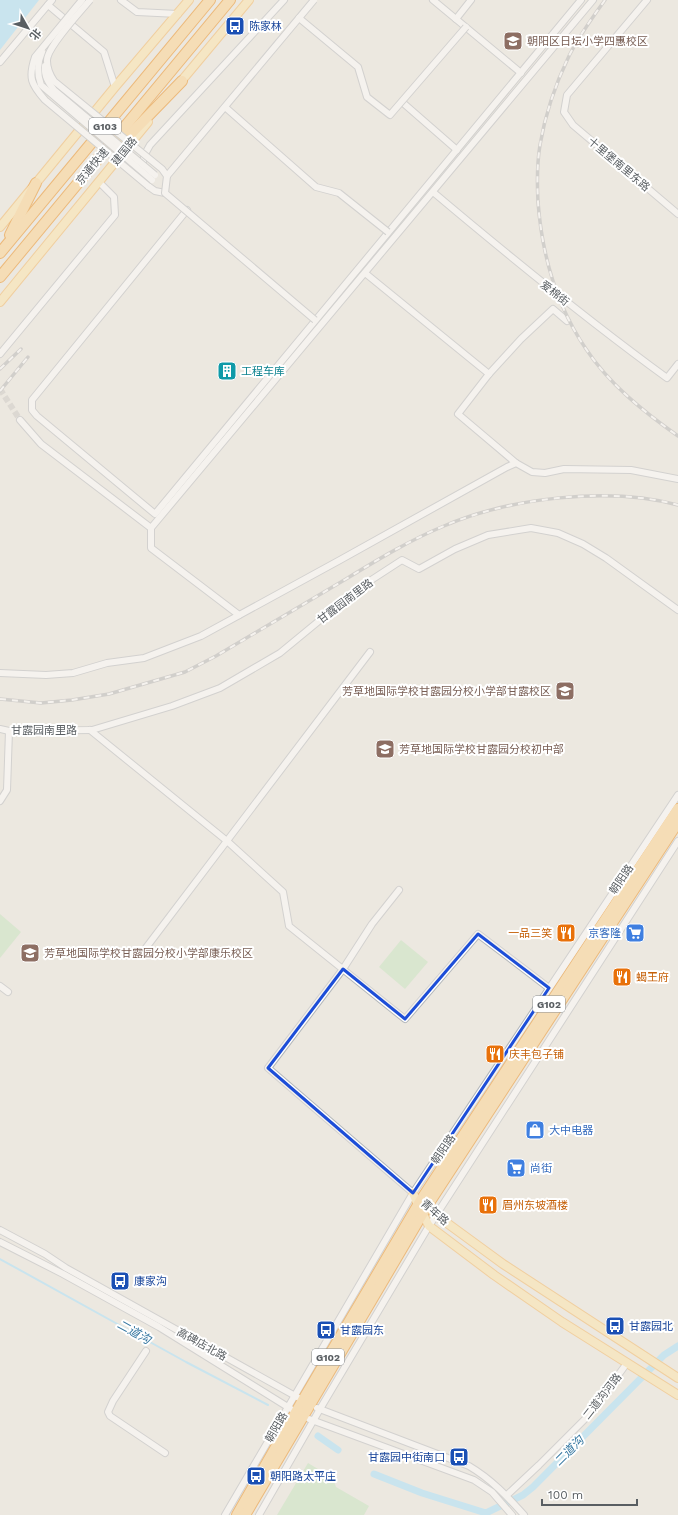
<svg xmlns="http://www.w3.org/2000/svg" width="678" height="1515" font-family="'Work Sans','Noto Sans SC',sans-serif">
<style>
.green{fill:#c1e5bb}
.water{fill:#9de1ff}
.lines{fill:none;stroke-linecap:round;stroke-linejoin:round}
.stream{stroke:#9de1ff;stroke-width:2}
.canal{stroke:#9de1ff;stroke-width:7}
.minor-tunnel{stroke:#c7c6c0;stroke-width:6;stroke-dasharray:6 3;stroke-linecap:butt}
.minor-casing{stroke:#b3b7bb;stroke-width:8}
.major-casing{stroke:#f4b151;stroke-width:10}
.highway-casing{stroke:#ec8300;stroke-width:12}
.minor{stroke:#fff;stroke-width:6}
.major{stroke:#ffe4a2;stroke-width:8}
.highway{stroke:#ffd084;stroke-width:10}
.rail-casing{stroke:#b0b1b2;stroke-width:3.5}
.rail{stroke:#fff;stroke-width:2;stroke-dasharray:6;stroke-linecap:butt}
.minor-bridge-casing{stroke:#b3b7bb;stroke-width:8;stroke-linecap:butt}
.minor-bridge{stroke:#fff;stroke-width:6}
.marked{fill:none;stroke:#1d4ed8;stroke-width:3;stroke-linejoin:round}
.labels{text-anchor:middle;stroke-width:4;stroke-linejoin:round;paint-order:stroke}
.shield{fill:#fff;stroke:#8b8e91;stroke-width:1}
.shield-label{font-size:10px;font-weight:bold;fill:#595e62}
.transit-label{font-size:11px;fill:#164399;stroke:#fff;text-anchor:start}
.education-label{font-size:11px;fill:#785e54;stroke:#fff;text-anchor:start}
.street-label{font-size:11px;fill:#595e62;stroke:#fff}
.culture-label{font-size:11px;fill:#0d838f;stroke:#fff;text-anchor:start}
.food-label{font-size:11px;fill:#c56008;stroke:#fff;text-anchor:start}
.shop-label{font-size:11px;fill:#366cbe;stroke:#fff;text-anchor:start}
.water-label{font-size:12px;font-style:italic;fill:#3577a1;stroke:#fff}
</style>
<rect width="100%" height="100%" fill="#ece8e0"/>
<!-- green -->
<g class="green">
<polygon points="0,914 21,932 0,958"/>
<polygon points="401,940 428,962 405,989 379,967"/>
<polygon points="308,1463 333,1478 336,1487 369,1506 364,1515 277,1515"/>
</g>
<!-- water -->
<polygon class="water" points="0,0 39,0 0,50"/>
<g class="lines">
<!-- stream -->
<polyline class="stream" points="0,1259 186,1362 268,1405"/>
<!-- canal -->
<g class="canal">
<polyline points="318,1436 338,1450"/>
<polyline points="374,1474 422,1493 486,1513 523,1495 533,1487 664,1355 678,1346"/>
</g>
<!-- minor-tunnel -->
<polyline class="minor-tunnel" points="0,389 20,420"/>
<!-- minor casing -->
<g class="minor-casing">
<g id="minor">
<polyline points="121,0 137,12 178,14"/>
<polyline points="433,0 521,73"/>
<polyline points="647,0 567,95 564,112 573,125 678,214"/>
<polyline points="48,5 104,52 115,87"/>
<polyline points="456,19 471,0"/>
<polyline points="0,62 52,0"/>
<polyline points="402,102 457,150"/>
<polyline points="142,165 145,154 150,145 284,0"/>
<polyline points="148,186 155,191 165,193"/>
<path d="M433,192C509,256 586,319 667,378L678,364"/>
<polyline points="187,210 32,400 32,410 37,416 155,514 581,0"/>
<polyline points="365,273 489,374"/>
<polyline points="567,321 553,309 521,339 489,374 458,414 516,463 532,472 545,473 564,469 631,470 678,479"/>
<polyline points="0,354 115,215 114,197 99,182"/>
<polyline points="20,420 41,444 151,528 151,548 239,615"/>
<polyline points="151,528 593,0"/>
<polyline points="0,673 46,675 73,673 107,663 144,658 201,636 340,560 507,467 516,463"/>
<polyline points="0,729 9,731 92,730 172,706 220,688 280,653 359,588 402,560 419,569 455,549 488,535 531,528 558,533 583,544 606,558 678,610"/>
<polyline points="90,730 227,841 283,892 289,926 405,1019 478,934 549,988"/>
<polyline points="0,801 7,790 9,731"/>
<polyline points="399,890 372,924 343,969 268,1068 413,1193"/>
<polyline points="142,953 370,652"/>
<polyline points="0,986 8,992"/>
<polyline points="0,1230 45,1254 66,1268 306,1402"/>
<polyline points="0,1242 63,1274 159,1327 291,1409"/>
<polyline points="146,1351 113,1401 108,1412 110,1416 165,1453"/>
<path d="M317,1408L469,1466C491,1479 507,1496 524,1515"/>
<polyline points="309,1419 474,1480 492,1492 512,1515"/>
<polyline points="507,1495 539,1465 590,1414 627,1363"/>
<polyline points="225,1515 413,1193 678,795"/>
<polyline points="259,1515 320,1409 429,1226 678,841"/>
</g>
</g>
<!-- major casing -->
<g class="major-casing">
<g id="major">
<polyline points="178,85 249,0"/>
<polyline points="0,227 115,87 189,0"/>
<polyline points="0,302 148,122"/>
<polyline points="413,1193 418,1205 429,1226 494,1275 562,1322 678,1395"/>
<polyline points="424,1203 436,1215 503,1264 678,1378"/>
</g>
</g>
<!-- highway casing -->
<g class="highway-casing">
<g id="highway">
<polyline points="113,152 182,81"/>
<polyline points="10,235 36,183"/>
<polyline points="0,253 210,0"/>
<polyline points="0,277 230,0"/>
<polyline points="237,1515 303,1400 421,1200 678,809"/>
<polyline points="245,1515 427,1206 678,822"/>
</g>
</g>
<!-- minor -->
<use href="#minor" class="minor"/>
<!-- major -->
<use href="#major" class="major"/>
<!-- highway -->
<use href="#highway" class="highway"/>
<!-- rail casing -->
<g class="rail-casing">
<g id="rail">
<path d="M605,0C592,18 579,36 569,56C556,83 545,115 540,145C537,163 537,183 538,202C542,255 556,305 586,349C609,384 644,412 678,436"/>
<polyline points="0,369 21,349"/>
<polyline points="0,391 28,357"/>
<path d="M0,699L41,703L72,700L109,694L185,672L216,656C259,631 302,605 346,579C377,560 410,540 444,526C509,498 609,486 678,505"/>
</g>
</g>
<!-- rail -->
<use href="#rail" class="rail"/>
<!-- minor-bridge casing -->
<g class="minor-bridge-casing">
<g id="minor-bridge">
<path d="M82,0L35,57C28,78 31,84 45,100L148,186"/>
<path d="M90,0C81,11 46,48 47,61C47,68 50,75 54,81L162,169L167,176L165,193L315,320"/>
<polyline points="299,18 358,67 367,97 390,115 466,27"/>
<path d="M42,52C37,63 37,74 41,85L152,180"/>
<path d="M45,66C44,76 48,82 54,90L155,175"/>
<polyline points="225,107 316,187 339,193 388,232"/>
<polyline points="167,176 314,0"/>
</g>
</g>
<!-- minor-bridge -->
<use href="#minor-bridge" class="minor-bridge"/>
</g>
<!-- marked area -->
<path d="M0 0H678V1515H0ZM478,934L549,988L413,1193L268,1068L343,969L405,1019Z" fill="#ece8e0" fill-opacity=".55" fill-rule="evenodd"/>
<path class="marked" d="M478,934L549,988L413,1193L268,1068L343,969L405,1019Z"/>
<!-- icons -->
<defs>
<g id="bus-square" transform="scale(1)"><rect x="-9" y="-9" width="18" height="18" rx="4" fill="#1a4fb4" stroke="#fff"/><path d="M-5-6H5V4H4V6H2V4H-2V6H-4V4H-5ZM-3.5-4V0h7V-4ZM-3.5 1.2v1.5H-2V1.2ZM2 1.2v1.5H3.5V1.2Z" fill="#fff"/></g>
<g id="school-square" transform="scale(1)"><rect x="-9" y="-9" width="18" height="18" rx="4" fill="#8d6e63" stroke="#fff"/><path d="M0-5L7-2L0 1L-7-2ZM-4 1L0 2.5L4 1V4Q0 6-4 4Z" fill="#fff"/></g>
<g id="building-square" transform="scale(1)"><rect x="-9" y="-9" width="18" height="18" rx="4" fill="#0f9aa8" stroke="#fff"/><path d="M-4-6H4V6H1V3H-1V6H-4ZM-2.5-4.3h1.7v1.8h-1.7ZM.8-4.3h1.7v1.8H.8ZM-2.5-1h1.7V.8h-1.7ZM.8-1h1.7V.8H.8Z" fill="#fff"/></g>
<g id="restaurant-square" transform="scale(1)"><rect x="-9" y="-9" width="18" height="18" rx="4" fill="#e8710a" stroke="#fff"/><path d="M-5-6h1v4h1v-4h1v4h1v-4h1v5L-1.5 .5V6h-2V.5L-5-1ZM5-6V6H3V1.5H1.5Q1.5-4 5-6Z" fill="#fff"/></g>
<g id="supermarket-square" transform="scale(1)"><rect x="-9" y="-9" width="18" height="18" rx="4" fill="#3f7fe0" stroke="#fff"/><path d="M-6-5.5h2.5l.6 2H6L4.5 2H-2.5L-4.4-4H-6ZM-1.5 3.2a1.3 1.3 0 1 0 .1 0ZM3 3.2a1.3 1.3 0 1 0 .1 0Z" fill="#fff"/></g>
<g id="shop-square" transform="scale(1)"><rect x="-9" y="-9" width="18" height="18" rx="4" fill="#3f7fe0" stroke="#fff"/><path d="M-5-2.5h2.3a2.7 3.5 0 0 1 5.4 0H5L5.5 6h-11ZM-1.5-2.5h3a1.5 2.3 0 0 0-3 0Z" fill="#fff"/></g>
</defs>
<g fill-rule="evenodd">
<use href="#bus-square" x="235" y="26"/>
<use href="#school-square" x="513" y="41"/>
<use href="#building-square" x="227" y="371"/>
<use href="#school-square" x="565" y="691"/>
<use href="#school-square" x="385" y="749"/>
<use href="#restaurant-square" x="566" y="933"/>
<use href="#supermarket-square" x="635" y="933"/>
<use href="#school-square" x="30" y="953"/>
<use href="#restaurant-square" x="622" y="977"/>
<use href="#restaurant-square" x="495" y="1054"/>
<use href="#shop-square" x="535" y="1130"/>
<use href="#supermarket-square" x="516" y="1168"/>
<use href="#restaurant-square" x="488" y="1205"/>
<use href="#bus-square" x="120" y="1281"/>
<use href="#bus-square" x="615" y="1326"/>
<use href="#bus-square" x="326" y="1330"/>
<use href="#bus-square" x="459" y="1457"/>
<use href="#bus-square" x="256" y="1476"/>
</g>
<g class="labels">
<!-- shield labels -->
<g class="shield">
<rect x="89" y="118" width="32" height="16" rx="3"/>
<rect x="533" y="996" width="32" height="16" rx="3"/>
<rect x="312" y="1349" width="32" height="16" rx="3"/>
</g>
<g class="shield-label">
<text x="105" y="130">G103</text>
<text x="549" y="1008">G102</text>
<text x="328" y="1361">G102</text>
</g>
<!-- transit labels -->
<g class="transit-label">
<text x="249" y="30">陈家林</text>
<text x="134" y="1285">康家沟</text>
<text x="629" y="1330">甘露园北</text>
<text x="340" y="1334">甘露园东</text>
<text x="445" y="1461" text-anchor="end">甘露园中街南口</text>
<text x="270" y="1480">朝阳路太平庄</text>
</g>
<!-- education labels -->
<g class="education-label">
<text x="527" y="45">朝阳区日坛小学四惠校区</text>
<text x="551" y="695" text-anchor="end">芳草地国际学校甘露园分校小学部甘露校区</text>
<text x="399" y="753">芳草地国际学校甘露园分校初中部</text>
<text x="44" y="957">芳草地国际学校甘露园分校小学部康乐校区</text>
</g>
<!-- street labels -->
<g class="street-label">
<text transform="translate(124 151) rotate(-51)" y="4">建国路</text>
<text transform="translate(619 164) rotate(40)" y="4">十里堡南里东路</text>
<text transform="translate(92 166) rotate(-50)" y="4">京通快速</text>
<text transform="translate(555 293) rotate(38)" y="4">爱棉街</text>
<text transform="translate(345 601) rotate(-37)" y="4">甘露园南里路</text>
<text x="44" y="734">甘露园南里路</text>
<text transform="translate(621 879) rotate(-56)" y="4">朝阳路</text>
<text transform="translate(443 1149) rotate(-56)" y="4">朝阳路</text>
<text transform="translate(435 1212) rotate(41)" y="4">青年路</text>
<text transform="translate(202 1344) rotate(29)" y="4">高碑店北路</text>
<text transform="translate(602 1396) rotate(-52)" y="4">二道沟河路</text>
<text transform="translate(276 1427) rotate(-60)" y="4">朝阳路</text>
</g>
<!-- culture labels -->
<g class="culture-label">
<text x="241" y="375">工程车库</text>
</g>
<!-- food labels -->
<g class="food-label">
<text x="552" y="937" text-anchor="end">一品三笑</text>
<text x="636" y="981">蝎王府</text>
<text x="509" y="1058">庆丰包子铺</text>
<text x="502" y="1209">眉州东坡酒楼</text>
</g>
<!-- shop labels -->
<g class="shop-label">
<text x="621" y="937" text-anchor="end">京客隆</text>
<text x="549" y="1134">大中电器</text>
<text x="530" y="1172">尚街</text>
</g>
<!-- water labels -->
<g class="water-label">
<text transform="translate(134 1332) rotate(29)" y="4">二道沟</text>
<text transform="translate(569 1451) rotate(-45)" y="4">二道沟</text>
</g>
</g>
<!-- north arrow -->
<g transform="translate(28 28) rotate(129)" stroke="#ffffff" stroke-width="3" paint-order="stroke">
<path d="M0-3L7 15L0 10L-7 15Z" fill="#595e62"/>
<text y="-6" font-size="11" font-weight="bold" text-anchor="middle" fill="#595e62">北</text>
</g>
<!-- scale -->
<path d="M542 1499v6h95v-6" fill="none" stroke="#595e62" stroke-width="2"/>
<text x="548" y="1499" font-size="12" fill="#595e62" stroke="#ffffff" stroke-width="3" paint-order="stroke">100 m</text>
</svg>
